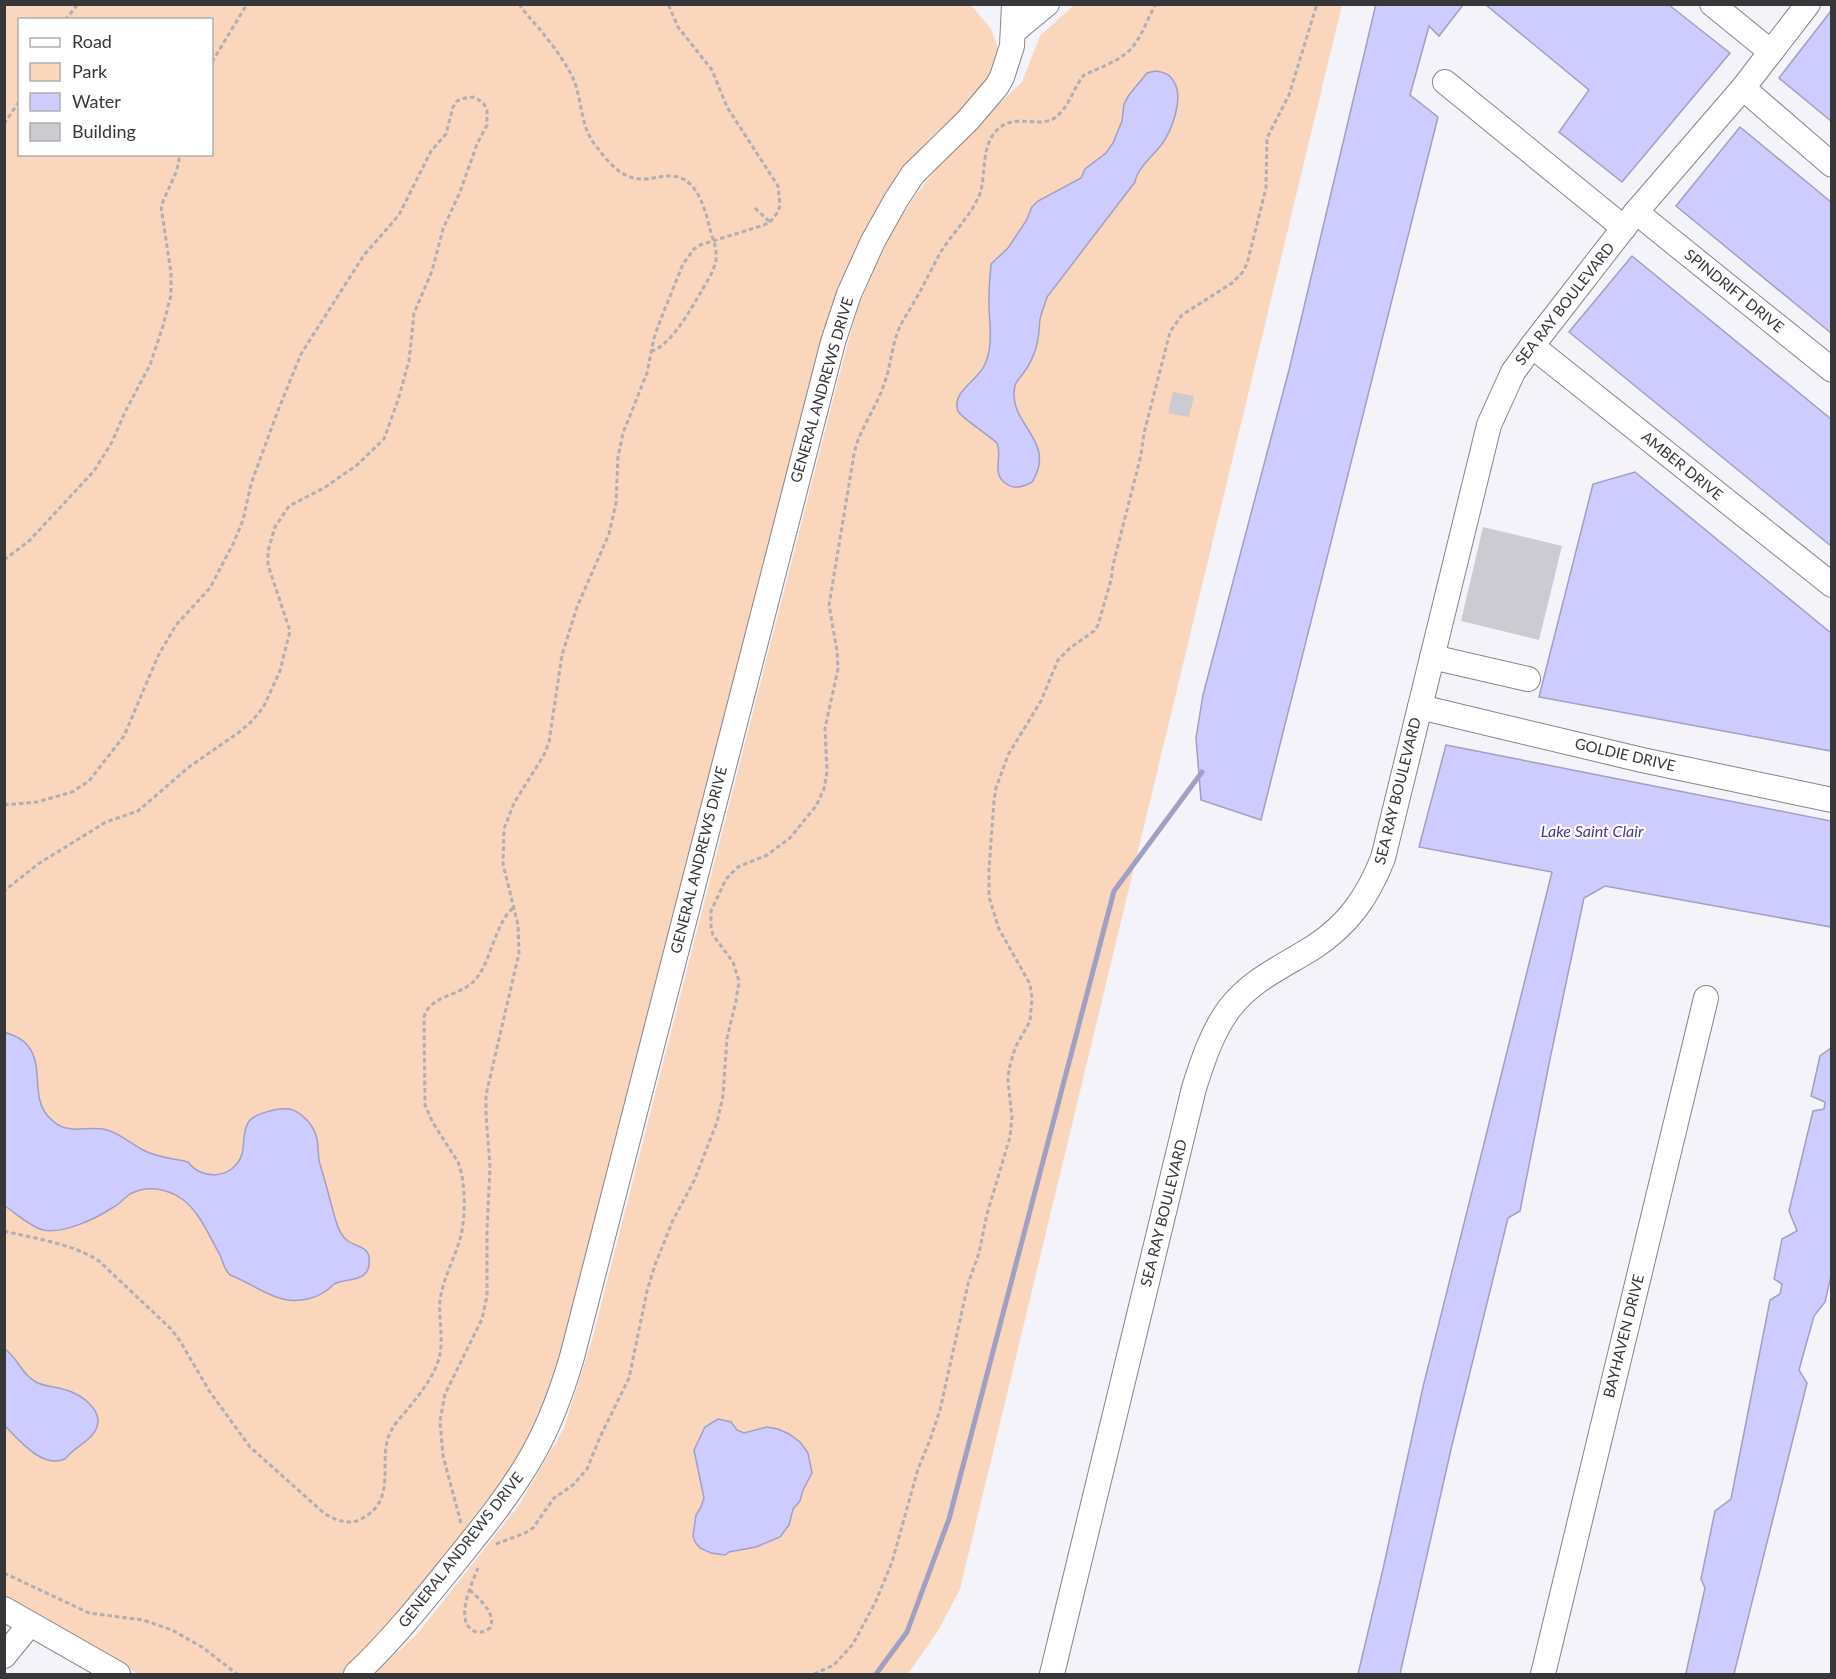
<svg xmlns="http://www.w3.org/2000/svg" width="1836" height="1679" font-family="Lato,sans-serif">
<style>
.green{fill:#fad6bd;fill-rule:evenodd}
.water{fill:#cecbfe;stroke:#a19fc3;stroke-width:1.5}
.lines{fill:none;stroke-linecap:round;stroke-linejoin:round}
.stream{stroke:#a19fc3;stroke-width:5}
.building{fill:#cccbd1}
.minor-casing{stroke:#85858b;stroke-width:26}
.path{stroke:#afafb4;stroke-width:3;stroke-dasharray:4.5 3;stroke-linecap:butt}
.minor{stroke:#fff;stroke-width:24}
.labels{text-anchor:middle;stroke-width:4.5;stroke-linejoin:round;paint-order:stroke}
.street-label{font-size:15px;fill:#37373a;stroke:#fff}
.water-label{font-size:16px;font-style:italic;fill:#493694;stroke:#fff}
</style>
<rect width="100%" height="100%" fill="#f3f3f9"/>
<!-- green -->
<g class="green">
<path d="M5,5H971L991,29L1001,56C998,63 995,71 991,77C974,104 944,122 923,146C882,192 857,246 834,302L555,1381L525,1449L467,1534L344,1674H138L5,1597ZM20,20H212V154H20Z"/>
<polygon points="1074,5 1342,5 960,1589 938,1631 908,1674 374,1674 418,1633 519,1505 564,1428 592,1340 845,353 858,307 880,256 896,225 913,199 949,152 1022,82 1040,36"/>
</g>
<!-- water -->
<g class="water">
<polygon points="1376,4 1463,5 1439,36 1429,26 1410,95 1438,117 1261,820 1201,800 1196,738 1203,695 1289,370"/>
<polygon points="1486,5 1669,5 1730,53 1622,182 1559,132 1589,90"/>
<polygon points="1831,11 1831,121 1779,78"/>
<path d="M1155,71C1164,72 1170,74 1174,82C1184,98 1172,130 1162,144C1154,155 1137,168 1135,182L1047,297C1045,304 1042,311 1040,319C1039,330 1039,340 1035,351C1033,357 1030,363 1027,368C1020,379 1013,381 1014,396C1015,427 1056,444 1032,482C1023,487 1014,490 1005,483C991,472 1003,457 997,443C991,437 959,416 958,411C951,392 977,381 984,366C995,345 988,319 989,297C989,286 990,275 991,264L1008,248L1026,221L1032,207L1038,201L1081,178L1085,169L1106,153L1113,143L1122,121L1124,104L1129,95L1147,73Z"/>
<polygon points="1740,127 1831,202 1831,333 1676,206"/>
<polygon points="1632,256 1831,419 1831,546 1569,332"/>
<polygon points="1635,472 1831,633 1831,751 1539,697 1593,484"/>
<polygon points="1446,745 1831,821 1831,927 1605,886 1584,898 1550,1059 1520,1211 1508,1218 1452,1445 1400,1674 1358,1674 1383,1569 1423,1387 1552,872 1419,847"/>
<path d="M4,1032C13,1035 22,1038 28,1046C44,1066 31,1096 47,1115C67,1139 85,1124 107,1130C121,1134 131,1144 143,1150C158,1158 172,1158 188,1162C202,1181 234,1179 242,1154C245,1143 242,1133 248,1123C253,1113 279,1108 289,1109C297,1110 307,1119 311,1125C320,1139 317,1146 319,1160C320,1166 323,1172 324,1178C328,1191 331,1204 335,1218C337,1226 341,1236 348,1241C355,1246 368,1247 369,1257C372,1284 348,1277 334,1284C331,1286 331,1288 327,1290C317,1298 301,1302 288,1300C268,1297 249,1282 230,1275C224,1270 223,1262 220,1255C209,1236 200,1212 182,1199C166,1188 147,1185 130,1194C124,1198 119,1205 112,1208C95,1219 64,1234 43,1230C29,1226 17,1214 5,1206Z"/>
<polygon points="1831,1048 1831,1276 1825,1302 1814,1316 1799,1370 1807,1383 1734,1674 1685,1674 1686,1673 1705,1588 1701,1579 1715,1511 1731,1499 1770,1300 1780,1294 1782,1284 1774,1279 1782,1239 1797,1231 1789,1211 1813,1111 1824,1109 1825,1102 1811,1096 1820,1056"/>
<path d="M5,1349C18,1358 21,1374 36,1382C45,1387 54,1386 63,1389C82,1394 109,1413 93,1434C85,1444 74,1448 65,1459C42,1469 19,1440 5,1426Z"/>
<polygon points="718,1419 731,1422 737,1430 744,1433 767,1427 778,1429 789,1434 800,1442 808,1453 812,1473 803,1490 800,1501 793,1509 789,1525 780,1537 756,1547 729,1552 725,1555 711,1553 700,1548 695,1542 693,1536 696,1515 701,1507 704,1498 694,1450 705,1427"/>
</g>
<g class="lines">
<!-- stream -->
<polyline class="stream" points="876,1674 907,1632 949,1519 1114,891 1202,772"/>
</g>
<!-- building -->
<g class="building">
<polygon points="1173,392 1194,396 1189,417 1168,413"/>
<polygon points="1483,527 1562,546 1539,640 1461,621"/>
</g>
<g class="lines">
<!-- minor casing -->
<g class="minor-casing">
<g id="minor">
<polyline points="1712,4 1771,52"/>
<polyline points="1013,32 1047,4"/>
<polyline points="1445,82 1624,228"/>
<polyline points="1743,88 1832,165"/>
<polyline points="1636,212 1832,370"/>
<polyline points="1532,346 1832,585"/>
<polyline points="1432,657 1528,679"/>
<polyline points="1420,707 1642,760 1832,800"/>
<polyline points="4,1609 118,1674"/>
<polyline points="4,1656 30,1624"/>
<path d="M356,1674C391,1641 420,1605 450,1568C479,1532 510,1495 533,1454C550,1424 562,1391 572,1357L833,342L849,294L873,241L896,200L913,174L968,120L997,86L1002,77L1012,46L1014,4"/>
<path d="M1052,1674L1194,1088C1203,1060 1212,1032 1229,1009C1252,979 1284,966 1314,947C1349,924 1368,896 1383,858L1489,425L1513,372L1532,346L1636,212L1743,88L1808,4"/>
<polyline points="1543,1674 1706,998"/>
</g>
</g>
<!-- path -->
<g class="path">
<path d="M519,4C527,16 537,25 545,36C555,48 564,61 571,74C583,97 579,126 596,146C609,163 623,181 646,179C657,178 667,174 678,177C700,183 706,214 711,233C714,242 717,250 716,259C715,270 706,283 701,292C690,310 672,344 652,351"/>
<polyline points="65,20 78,4"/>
<polyline points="212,62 247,4"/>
<polyline points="4,124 20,100"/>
<polyline points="755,208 770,222"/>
<polyline points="4,560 29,541 94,471 112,442 125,412 150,365 163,326 171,295 171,273 161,206 177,170 180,154"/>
<polyline points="4,805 37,802 72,792 89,781 124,736 158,656 176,625 210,588 234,542 243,520 251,484 277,413 301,354 364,255 399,215 431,151 446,134 453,107 457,101 465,98 473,97 479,100 484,104 487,110 487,125 477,144 460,192 443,229 432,271 414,313 409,361 398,400 384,439 357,465 324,488 289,506 275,527 268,551 268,565 290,631 280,671 263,708 251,722 238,733 189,767 138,811 106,822 38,864 4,891"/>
<path d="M4,1231C36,1239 71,1243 99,1261L171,1329L180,1341L210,1392L250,1447L325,1514C338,1521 350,1526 363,1518C399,1498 376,1459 391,1431C395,1423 402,1416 408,1409C418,1396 429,1383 436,1367C446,1344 438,1323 440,1300C443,1279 454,1259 460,1239C466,1218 466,1182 458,1162L433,1123L425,1105L424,1017C431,995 457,997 473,982C491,965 494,924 513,908"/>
<polyline points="461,1523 443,1456 440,1421 445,1394 482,1319 487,1296 487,1230 490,1167 486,1115 486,1095 519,953 518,925 503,864 504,829 514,803 544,755 549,742 562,655 577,607 609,534 616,503 618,457 623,433 647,373 654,338 660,321 683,264 694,249 700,245 764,225 770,222 778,212 780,205 778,186 727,107 712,70 678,27 668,4"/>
<path d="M496,1544L525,1533L533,1528L554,1498L573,1485L587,1469L600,1437L629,1378L647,1291L655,1265L673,1220L694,1181L717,1122L723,1096L727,1038L736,1001L739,981L733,962L713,935L711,926V911L726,879L738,867L767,855L790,838L816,806L824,789L827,772L825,728L838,669L837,651L829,605L854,454C859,430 875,410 883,387C890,370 891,351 897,334C901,322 908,313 914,302C923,287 930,272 938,257C949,236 969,219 979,196C987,176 980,149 996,131C1014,111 1040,130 1056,117C1071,104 1073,88 1084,75C1099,68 1117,62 1130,50C1142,37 1147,19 1156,4"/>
<polyline points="4,1573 89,1613 143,1620 172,1630 202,1647 237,1674"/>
<path d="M470,1590C480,1600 497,1614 490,1628C484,1632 478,1634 472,1630C455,1618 472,1583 478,1568"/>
<polyline points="814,1674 834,1665 853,1644 876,1601 892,1562 918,1469 930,1440 940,1410 968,1284 979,1253 987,1214 1010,1137 1012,1117 1008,1081 1009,1069 1015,1048 1030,1021 1032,998 1030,984 999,929 989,897 989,869 994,801 996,788 1008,755 1041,701 1058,660 1070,648 1094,631 1098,625 1111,580 1113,565 1141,455 1144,433 1170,332 1182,315 1232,283 1242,273 1247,264 1266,188 1267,138 1289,95 1317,4"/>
</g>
<!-- minor -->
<use href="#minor" class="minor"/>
</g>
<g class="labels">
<!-- street labels -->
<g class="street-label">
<text transform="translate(1734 291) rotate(39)" y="5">SPINDRIFT DRIVE</text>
<text transform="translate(1565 304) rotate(-52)" y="5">SEA RAY BOULEVARD</text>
<text transform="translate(822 390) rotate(-74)" y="5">GENERAL ANDREWS DRIVE</text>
<text transform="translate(1682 466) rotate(39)" y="5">AMBER DRIVE</text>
<text transform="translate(1625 755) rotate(13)" y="5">GOLDIE DRIVE</text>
<text transform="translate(1398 791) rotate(-76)" y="5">SEA RAY BOULEVARD</text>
<text transform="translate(699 860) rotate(-76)" y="5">GENERAL ANDREWS DRIVE</text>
<text transform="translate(1164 1213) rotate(-76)" y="5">SEA RAY BOULEVARD</text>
<text transform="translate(1624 1336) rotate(-76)" y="5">BAYHAVEN DRIVE</text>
<text transform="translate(461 1550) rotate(-52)" y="5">GENERAL ANDREWS DRIVE</text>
</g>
<!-- water labels -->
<g class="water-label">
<text x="1592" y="837">Lake Saint Clair</text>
</g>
</g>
<!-- border -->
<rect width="1836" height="1679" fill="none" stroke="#37373a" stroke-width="12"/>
<!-- legend -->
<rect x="18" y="18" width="195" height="138" fill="#ffffff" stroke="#afafb0" stroke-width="1.5"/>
<rect x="30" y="38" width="30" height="9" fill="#ffffff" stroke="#afafb0" stroke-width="1.5"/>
<text x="72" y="48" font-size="18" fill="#37373a">Road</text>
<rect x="30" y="63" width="30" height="18" fill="#fad6bd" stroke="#afafb0" stroke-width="1.5"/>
<text x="72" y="78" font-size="18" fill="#37373a">Park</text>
<rect x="30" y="93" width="30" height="18" fill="#cecbfe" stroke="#afafb0" stroke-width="1.5"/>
<text x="72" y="108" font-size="18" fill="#37373a">Water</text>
<rect x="30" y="123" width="30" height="18" fill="#cccbd1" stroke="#afafb0" stroke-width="1.5"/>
<text x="72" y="138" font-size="18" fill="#37373a">Building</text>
</svg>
